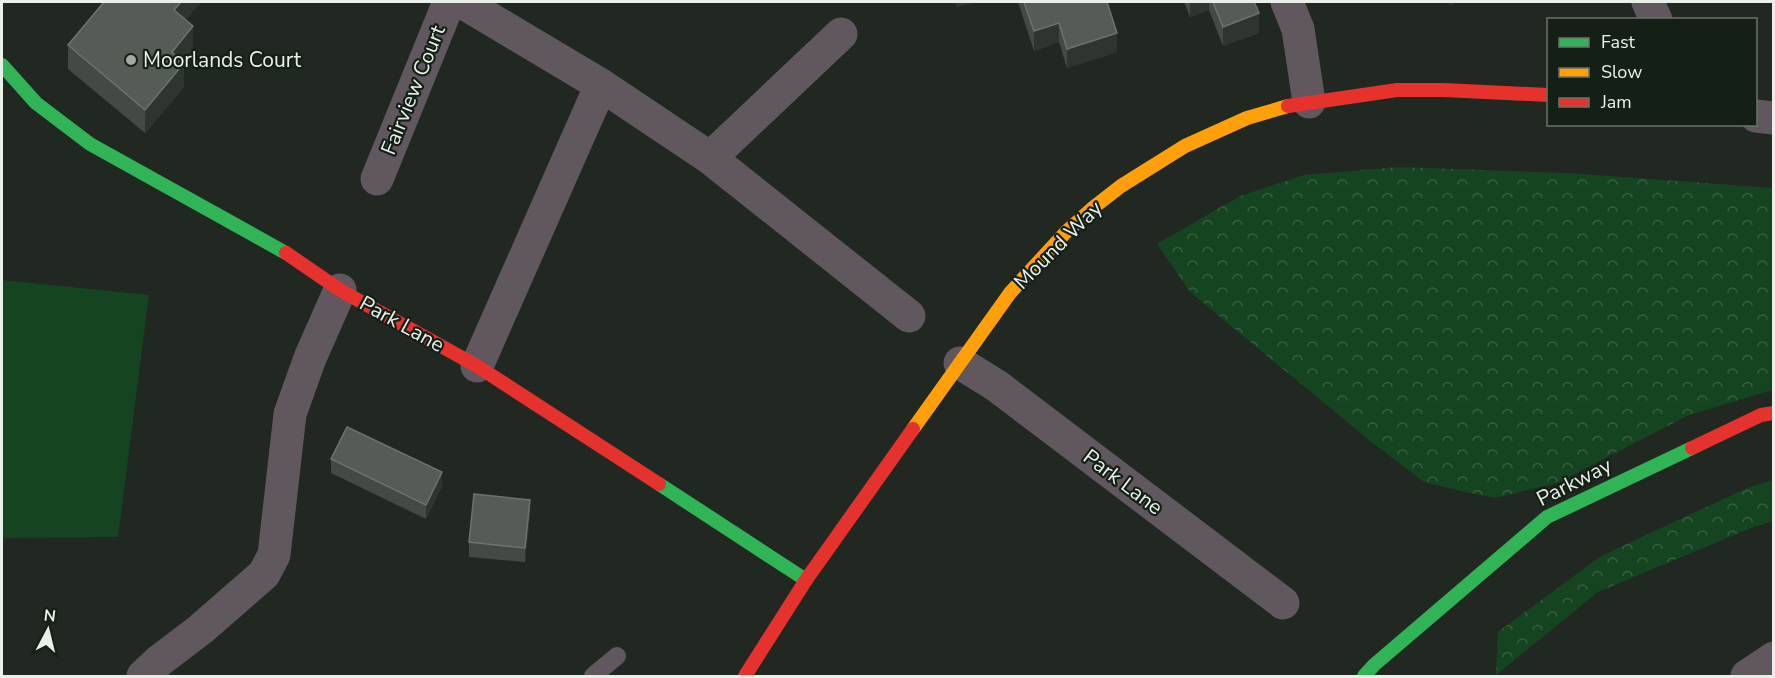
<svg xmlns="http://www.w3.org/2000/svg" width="1775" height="678" font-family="'Nunito Sans',sans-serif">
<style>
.forest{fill:url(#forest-crowns)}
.park{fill:#154420}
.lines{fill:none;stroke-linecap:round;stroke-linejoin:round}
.lane{stroke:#60575f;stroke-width:18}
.street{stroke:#60575f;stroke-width:33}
.fast{stroke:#30b455;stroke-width:14}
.slow{stroke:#ff9f0a;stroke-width:14}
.jam{stroke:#e5322d;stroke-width:14}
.wall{fill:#434943}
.shaded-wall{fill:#2e342e}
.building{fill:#555b55;stroke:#6c726c;stroke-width:1.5}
.poi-dot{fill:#a2aaa3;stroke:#142016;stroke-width:2}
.labels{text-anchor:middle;stroke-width:4.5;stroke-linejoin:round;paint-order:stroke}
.poi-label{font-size:21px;fill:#e8f0e9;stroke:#142016;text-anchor:start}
.street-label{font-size:21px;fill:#e8f0e9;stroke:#142016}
</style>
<defs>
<pattern id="forest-crowns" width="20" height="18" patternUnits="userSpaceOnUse" patternTransform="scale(1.5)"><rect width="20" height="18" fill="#154420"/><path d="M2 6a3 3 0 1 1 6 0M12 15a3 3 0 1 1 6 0" fill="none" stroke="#375f40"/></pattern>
</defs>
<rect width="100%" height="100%" fill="#212721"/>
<!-- forest -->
<g class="forest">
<polygon points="1398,167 1568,173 1773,188 1773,390 1689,415 1557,483 1495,498 1465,492 1424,482 1370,441 1190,292 1157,244 1240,196 1304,175"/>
<polygon points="1773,480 1773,521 1751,528 1598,592 1496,675 1498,632 1601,556 1749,487"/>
</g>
<!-- park -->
<polygon class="park" points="2,280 149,295 118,537 5,538 2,536"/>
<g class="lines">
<!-- lane -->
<polyline class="lane" points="593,676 617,656"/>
<!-- street -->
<g class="street">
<polyline points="462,2 601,85 710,158 909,316"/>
<polyline points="1287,2 1298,29 1309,102"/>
<polyline points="1648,2 1656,20"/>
<polyline points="1756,116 1774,118"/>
<polyline points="710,158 841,34"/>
<polyline points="377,179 449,2"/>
<polyline points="960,363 997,386 1283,603"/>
<polyline points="477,366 601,85"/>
<polyline points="143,676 159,661 201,629 264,574 274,555 290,414 310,358 340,290"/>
<polyline points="1747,676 1774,658"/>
</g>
<!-- fast -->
<g class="fast">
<polyline points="2,65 36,103 90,144 286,253"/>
<polyline points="659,484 806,580"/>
<polyline points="1364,676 1374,665 1547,517 1692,448"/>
</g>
<!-- slow -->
<polyline class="slow" points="913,429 1010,293 1066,232 1094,207 1121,186 1185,146 1247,118 1288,106"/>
<!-- jam -->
<g class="jam">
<polyline points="1288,106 1397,90 1444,90 1548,95"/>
<polyline points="286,253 340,290 477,366 659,484"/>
<polyline points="1692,448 1761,415 1774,413"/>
<polyline points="745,676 806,580 913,429"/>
</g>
</g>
<!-- wall -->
<g class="wall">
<polygon points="104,2 201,2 185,20 193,50 183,62 184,87 145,133 68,69 68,45"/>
<polygon points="1018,2 1107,2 1117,52 1067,68 1059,42 1034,51"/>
<polygon points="1184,2 1254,2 1259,33 1223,46 1209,10 1190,17"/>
<polygon points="331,459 442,486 426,519 331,473"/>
<polygon points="530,514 525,562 469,557 469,542"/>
</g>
<!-- shaded-wall -->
<g class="shaded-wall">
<polygon points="181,2 201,2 174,34 174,10"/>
<polygon points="956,2 976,2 956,8"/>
<polygon points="1190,2 1209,2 1209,10 1190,17"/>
<polygon points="1449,2 1459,2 1449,5"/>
<polygon points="1259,13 1259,33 1223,46 1223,27"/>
<polygon points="1059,23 1059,42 1034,51 1034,31"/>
<polygon points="193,26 193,50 172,76 172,52"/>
<polygon points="1117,33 1117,52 1067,68 1067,49"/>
<polygon points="184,63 184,87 145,133 145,110"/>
<polygon points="442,472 442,486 426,519 426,505"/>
<polygon points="530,500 530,514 525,562 525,548"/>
</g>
<!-- building -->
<g class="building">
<polygon points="104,2 181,2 174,10 193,26 172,52 184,63 145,110 68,45"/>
<polygon points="1024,2 1107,2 1117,33 1067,49 1059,23 1034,31"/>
<polygon points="1213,2 1254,2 1259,13 1223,27"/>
<polygon points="347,427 442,472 426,505 331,459"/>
<polygon points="474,494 530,500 525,548 469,542"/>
</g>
<!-- markers -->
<circle class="poi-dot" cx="131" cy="60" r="6"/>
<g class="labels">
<!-- poi labels -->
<g class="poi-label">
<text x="143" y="67">Moorlands Court</text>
</g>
<!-- street labels -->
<g class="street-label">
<text transform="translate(413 90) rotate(-68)" y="7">Fairview Court</text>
<text transform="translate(1058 245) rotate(-45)" y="7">Mound Way</text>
<text transform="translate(402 324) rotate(29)" y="7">Park Lane</text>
<text transform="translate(1123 482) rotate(37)" y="7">Park Lane</text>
<text transform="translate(1574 482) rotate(-27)" y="7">Parkway</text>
</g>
</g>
<!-- border -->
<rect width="1775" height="678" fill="none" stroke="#e8f0e9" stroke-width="6"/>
<!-- legend -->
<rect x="1547" y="18" width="210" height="108" fill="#142016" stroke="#69736a" stroke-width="1.5"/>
<rect x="1559" y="38" width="30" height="9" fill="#30b455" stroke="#69736a" stroke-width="1.5"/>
<text x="1601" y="48" font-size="18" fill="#e8f0e9">Fast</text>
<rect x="1559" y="68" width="30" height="9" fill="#ff9f0a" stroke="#69736a" stroke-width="1.5"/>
<text x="1601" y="78" font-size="18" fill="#e8f0e9">Slow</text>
<rect x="1559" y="98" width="30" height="9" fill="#e5322d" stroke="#69736a" stroke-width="1.5"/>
<text x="1601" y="108" font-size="18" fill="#e8f0e9">Jam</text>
<!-- north arrow -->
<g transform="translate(48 630) rotate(7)" stroke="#142016" stroke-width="4.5" paint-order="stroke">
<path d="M0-4.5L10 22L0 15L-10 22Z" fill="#e8f0e9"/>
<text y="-9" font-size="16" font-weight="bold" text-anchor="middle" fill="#e8f0e9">N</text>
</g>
</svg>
